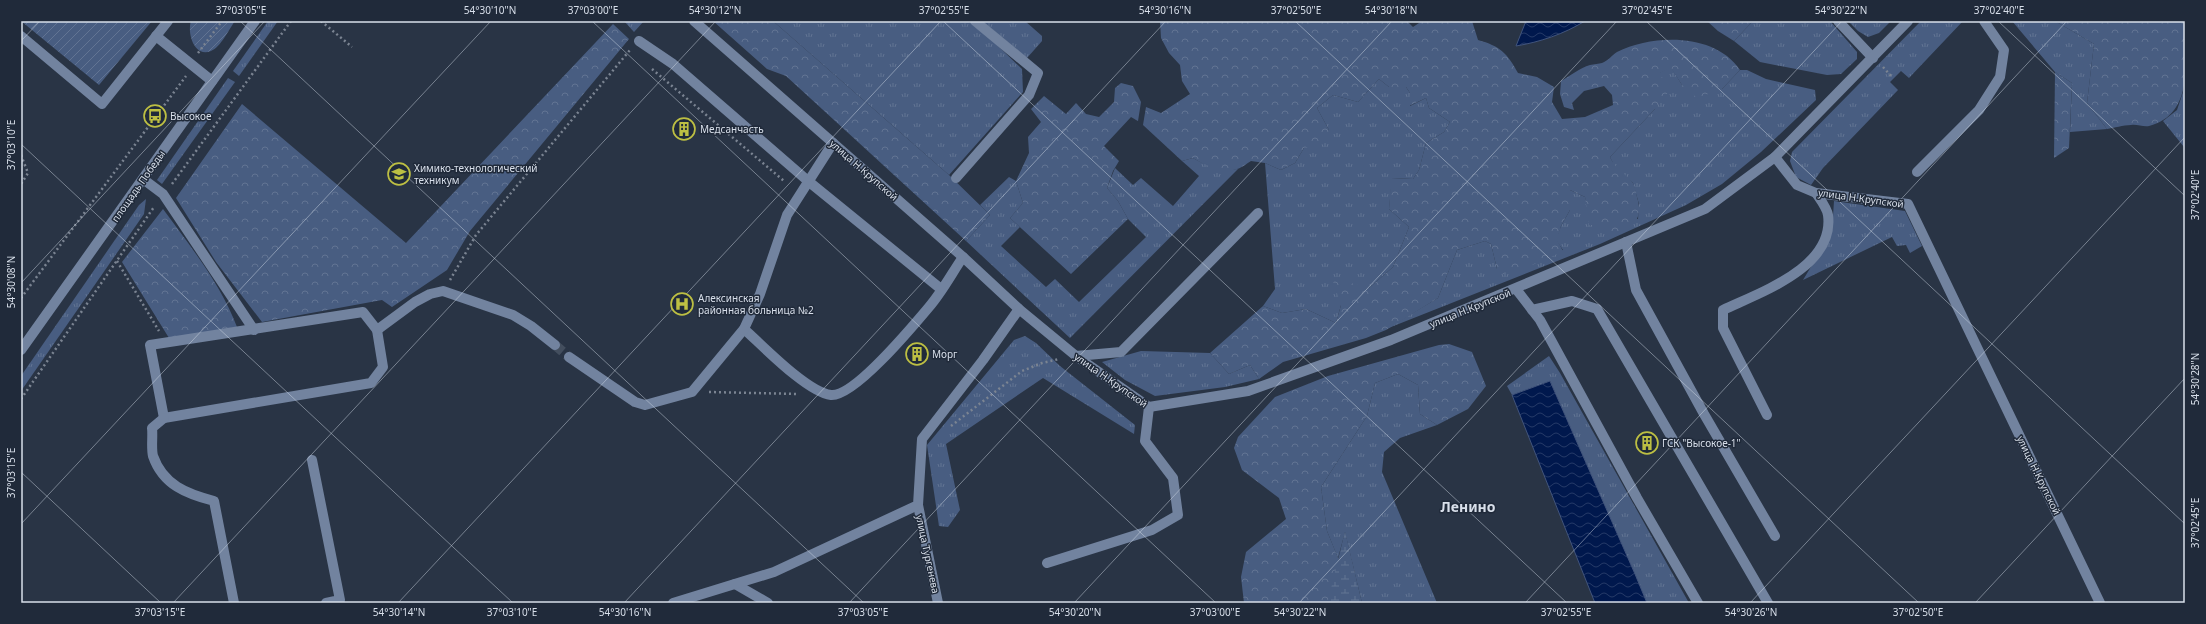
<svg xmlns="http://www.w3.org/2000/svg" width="2206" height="624" font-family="'Noto Sans',sans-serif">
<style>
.grass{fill:url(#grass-tufts)}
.forest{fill:url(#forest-crowns)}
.wetland{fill:url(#wetland-marsh)}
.garden{fill:url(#garden-furrows)}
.water{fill:url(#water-waves);stroke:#41547c}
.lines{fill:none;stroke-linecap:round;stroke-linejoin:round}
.minor-tunnel{stroke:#434e5e;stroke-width:10;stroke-dasharray:10 5;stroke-linecap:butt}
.path{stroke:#7b8492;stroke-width:2.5;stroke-dasharray:2 3;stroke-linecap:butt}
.minor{stroke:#72839f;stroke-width:10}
.ticks{fill:none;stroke:#d8dfea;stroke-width:1;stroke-opacity:0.45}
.labels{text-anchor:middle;stroke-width:3;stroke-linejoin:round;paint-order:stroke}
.poi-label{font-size:10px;fill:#d8dfea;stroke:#202a3a;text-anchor:start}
.street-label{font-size:10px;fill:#d8dfea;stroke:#202a3a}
.district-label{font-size:14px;font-weight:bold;fill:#d8dfea;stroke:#202a3a}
.neatline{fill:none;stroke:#d8dfea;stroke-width:1.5}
.ticks-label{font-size:10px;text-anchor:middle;fill:#d8dfea}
</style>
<defs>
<pattern id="grass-tufts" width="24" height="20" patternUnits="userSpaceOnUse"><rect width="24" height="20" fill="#485d81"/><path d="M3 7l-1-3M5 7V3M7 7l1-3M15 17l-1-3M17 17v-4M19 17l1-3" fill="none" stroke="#627493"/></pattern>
<pattern id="forest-crowns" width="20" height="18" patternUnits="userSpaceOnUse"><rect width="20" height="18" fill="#485d81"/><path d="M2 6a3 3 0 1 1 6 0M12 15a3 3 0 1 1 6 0" fill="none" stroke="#627493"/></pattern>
<pattern id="wetland-marsh" width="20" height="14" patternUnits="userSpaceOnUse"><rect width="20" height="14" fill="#485d81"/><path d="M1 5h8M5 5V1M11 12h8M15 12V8" fill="none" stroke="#627493"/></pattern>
<pattern id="garden-furrows" width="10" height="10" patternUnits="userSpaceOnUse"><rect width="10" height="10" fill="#485d81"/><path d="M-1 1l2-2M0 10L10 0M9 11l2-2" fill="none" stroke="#627493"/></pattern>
<pattern id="water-waves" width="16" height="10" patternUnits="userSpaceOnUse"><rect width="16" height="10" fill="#00184d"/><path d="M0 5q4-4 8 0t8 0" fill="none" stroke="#243967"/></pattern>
</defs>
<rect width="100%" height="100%" fill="#293445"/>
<!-- grass -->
<g class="grass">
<polygon points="268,21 278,21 239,76 233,71"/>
<polygon points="624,21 644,21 634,32"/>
<polygon points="773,21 968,21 994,42 1022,69 1023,92 949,175"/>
<polygon points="982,21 1025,21 1042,36 1042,41 1027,58"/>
<polygon points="1753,21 1830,21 1857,52 1857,59 1841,74 1827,75 1760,62 1734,41"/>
<polygon points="1848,21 1891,21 1879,33 1868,37 1858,31"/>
<polygon points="1921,21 1963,21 1909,78 1901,71 1890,82 1898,90 1823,168 1811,185 1796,177 1790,161 1792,152"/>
<polygon points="2012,21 2055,21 2094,44 2087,103 2107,129 2070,132 2072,83 2055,72"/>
<polygon points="1671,67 1682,85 1722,89 1740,70 1747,70 1766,79 1815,90 1816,100 1761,152 1722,184 1686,205 1600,244 1386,329 1438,298 1457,250 1485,241 1491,244 1497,269 1563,250 1556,240 1561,226 1570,210 1570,190 1585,197 1587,204 1638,219 1639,204 1633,183 1616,169 1610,157 1655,109 1659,73"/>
<polygon points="228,78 235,82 162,184 157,180"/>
<polygon points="1379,79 1389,87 1406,87 1410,93 1410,106 1426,98 1429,108 1450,122 1444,132 1426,143 1419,170 1413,179 1392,178 1389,209 1409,227 1393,267 1369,288 1341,305 1336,323 1306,309 1282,313 1263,306 1275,289 1265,163 1281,170 1295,163 1304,148 1329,130 1317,108 1333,95 1358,102"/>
<polygon points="2185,86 2185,147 2184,147 2163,121 2177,110"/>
<path d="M1193,158C1208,167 1220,170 1238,169L1070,338L966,241L990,215L980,205L1009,177L1016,181L1023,203L1010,218L1020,227L1001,246L1046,287L1055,279L1079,302L1146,237L1128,219L1118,201L1107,188L1115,168L1133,185L1141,178L1173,206L1199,176L1182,161Z"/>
<polygon points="146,199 144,214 21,391 21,376 139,205"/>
<polygon points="1834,201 1905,211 1922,246 1910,253 1906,245 1897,246 1892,237 1803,280 1832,232"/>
<polygon points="1025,336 1036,343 1060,366 1135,425 1134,434 1043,378 946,444 960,510 948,527 939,526 927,445 1014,340"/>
<polygon points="1141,351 1210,353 1229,374 1250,365 1259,379 1225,387 1155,396 1125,380 1102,362"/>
<polygon points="1549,356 1560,373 1689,603 1647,603 1550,381 1512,395 1507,386"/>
<polygon points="1398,374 1418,385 1420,414 1437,425 1400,438 1384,452 1382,472 1437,603 1362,603 1345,532 1338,558 1327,531 1321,487 1367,416 1375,383"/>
</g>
<!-- forest -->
<g class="forest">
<polygon points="713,21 773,21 949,175 990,215 966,241 786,76 767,69"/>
<path d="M1160,21H1407L1413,27L1422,21H1472L1478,40C1500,46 1507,53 1518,73L1537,77L1554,87L1552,102L1562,119L1585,117L1613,105L1612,95L1604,86L1584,91L1572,103L1574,110L1564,107L1560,94L1561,81C1570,76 1580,68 1590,65C1594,64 1599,64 1602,63C1608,61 1612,55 1617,52C1654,34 1715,33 1740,70L1722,89L1697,98L1682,85L1671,68L1660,73L1669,91L1655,109L1610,157C1617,171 1623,171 1632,182C1635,185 1636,192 1637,197C1644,220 1633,228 1612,235L1600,225H1589L1585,197L1570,190V210L1561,226L1557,240L1563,251L1541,262L1503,274L1497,269L1491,244L1485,241L1457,250L1438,298L1386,330L1366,338L1283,362L1259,379L1250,365L1229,374L1210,353L1263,306L1282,313L1306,309L1336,323L1341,305L1332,278L1369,288L1393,267L1409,227L1389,209L1391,178L1413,179L1419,170L1426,143L1444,132L1450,122L1429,108L1426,98L1409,106L1410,93L1406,87H1389L1379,79L1358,102L1333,95L1317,108L1329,130L1324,144L1304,148L1295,163L1281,170L1265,163L1251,161C1247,163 1242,168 1237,169C1222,173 1205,166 1193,158L1182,161L1143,125L1146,107L1161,113L1190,94L1182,81L1180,65L1169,53L1161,38Z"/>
<polygon points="1707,21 1753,21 1734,41 1718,31"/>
<path d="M2055,21H2185C2185,58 2196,114 2149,126C2143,127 2137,124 2131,125C2123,125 2114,128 2107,129L2087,103L2094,44Z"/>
<polygon points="613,24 629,39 470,231 447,270 392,307 382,300 262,322 216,262 176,198 242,104 406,243"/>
<polygon points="2055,72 2072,83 2069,148 2054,158"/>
<polygon points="1121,83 1133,86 1141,102 1138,121 1131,117 1104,146 1119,161 1113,171 1107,188 1118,201 1128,219 1071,274 1010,218 1023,203 1016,181 1029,153 1028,137 1041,122 1031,109 1044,96 1066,114 1076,103 1086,114 1099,117 1114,102 1115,88"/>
<path d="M163,209C190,246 221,284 237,327L169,338L122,262Z"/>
<polygon points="1449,344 1472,352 1486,386 1468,409 1437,425 1420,414 1418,385 1398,374 1375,383 1367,416 1321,487 1327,531 1341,565 1337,603 1244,603 1241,577 1246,552 1286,519 1279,498 1242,470 1234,448 1238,437 1275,397 1328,376 1439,345"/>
</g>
<!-- wetland -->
<polygon class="wetland" points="1345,531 1362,603 1327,603 1328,601"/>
<!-- garden -->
<g class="garden">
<polygon points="21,21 152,21 99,85"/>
<path d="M191,21H235C229,29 221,47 211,51C194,58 187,33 191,21Z"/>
</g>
<!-- water -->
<g class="water">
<path d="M1526,21H1585C1564,34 1540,42 1516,46Z"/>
<polygon points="1550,381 1635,574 1647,603 1595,603 1512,395"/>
</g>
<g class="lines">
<!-- minor-tunnel -->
<polyline class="minor-tunnel" points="555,345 569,357"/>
<!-- path -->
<g class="path">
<polyline points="321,21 352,47"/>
<polyline points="198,53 222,21"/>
<polyline points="1883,67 1892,77"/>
<polyline points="652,69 784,181"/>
<polyline points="21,155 28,173 21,184"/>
<polyline points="172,184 291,21"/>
<polyline points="117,261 159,331"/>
<polyline points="450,280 476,235 630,50"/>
<polyline points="21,298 186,76"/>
<polyline points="709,392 798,394"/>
<polyline points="21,399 154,207"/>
<polyline points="951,426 1022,371 1042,363 1059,359"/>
</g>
<!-- minor -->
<g class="minor">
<polyline points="694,21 963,257 1019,309 1076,356 1149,407 1248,391 1391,340 1705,209 1775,157 1797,185 1816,193 1908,204 2100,603"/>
<polyline points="1838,21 1873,58"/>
<polyline points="21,36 102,104 168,21"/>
<polyline points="156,36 212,81"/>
<polyline points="639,41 673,64 808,181 941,289"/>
<polyline points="1775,157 1908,21"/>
<polyline points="1917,172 1979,110 2000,77 2004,50 1984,21"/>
<polyline points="956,178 1029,95 1038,73 975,21"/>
<polyline points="143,179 163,194 254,330"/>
<polyline points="1626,242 1636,290 1704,414 1775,536"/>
<polyline points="1516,289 1540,320 1637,498 1698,603"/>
<polyline points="1532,310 1572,301 1597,309 1768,603"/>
<polygon points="363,312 377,330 383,367 371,383 164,418 150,345"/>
<path d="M744,329C763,346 807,392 831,395C854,397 913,326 929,307C942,292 952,273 963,257"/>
<polyline points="377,330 415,302 430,294 443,291 513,315 531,326 555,345"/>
<polyline points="21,350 255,21"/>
<polyline points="1076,356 1121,352 1258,213"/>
<polyline points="569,357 635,402 645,405 692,392 744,329 760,294 787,215 833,143"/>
<path d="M1767,415L1723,328V310C1761,292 1835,267 1828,215C1827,208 1820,199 1816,193"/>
<path d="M164,418L152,428C153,436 151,448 153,456C163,485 187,494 214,501L234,603"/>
<polyline points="312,460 340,600 326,603"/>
<polyline points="918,505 938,603"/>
<polyline points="1047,563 1152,530 1178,515 1173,478 1145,441 1149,407"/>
<polyline points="735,584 768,603"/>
<polyline points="673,603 774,572 918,505 922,439 983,360 1019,309"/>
</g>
</g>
<!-- ticks -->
<path class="ticks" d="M240,21L864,603M592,21L1216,603M943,21L1567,603M1295,21L1919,603M1646,21L2185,524M1998,21L2185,196M21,41L40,21M21,144L513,603M21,283L265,21M21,472L161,603M21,524L491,21M173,603L716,21M398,603L941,21M624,603L1166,21M849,603L1392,21M1074,603L1617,21M1299,603L1842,21M1525,603L2067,21M1750,603L2185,137M1975,603L2185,378"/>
<!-- icons -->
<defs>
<g id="bus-ring" transform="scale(1.15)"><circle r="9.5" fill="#202a3a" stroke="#bdbf43" stroke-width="1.5"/><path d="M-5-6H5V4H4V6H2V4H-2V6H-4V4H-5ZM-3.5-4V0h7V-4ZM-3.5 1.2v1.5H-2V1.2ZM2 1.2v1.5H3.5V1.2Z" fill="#bdbf43"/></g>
<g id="building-ring" transform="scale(1.15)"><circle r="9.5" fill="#202a3a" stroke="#bdbf43" stroke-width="1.5"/><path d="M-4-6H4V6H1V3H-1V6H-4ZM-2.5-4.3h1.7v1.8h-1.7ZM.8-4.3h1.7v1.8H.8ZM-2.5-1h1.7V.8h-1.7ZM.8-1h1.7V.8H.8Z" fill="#bdbf43"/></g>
<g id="university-ring" transform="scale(1.15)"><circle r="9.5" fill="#202a3a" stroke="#bdbf43" stroke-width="1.5"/><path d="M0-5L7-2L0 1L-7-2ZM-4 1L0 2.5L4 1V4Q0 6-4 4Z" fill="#bdbf43"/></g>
<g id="hospital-ring" transform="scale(1.15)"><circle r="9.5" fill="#202a3a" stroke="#bdbf43" stroke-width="1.5"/><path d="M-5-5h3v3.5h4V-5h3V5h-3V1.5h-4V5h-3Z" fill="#bdbf43"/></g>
</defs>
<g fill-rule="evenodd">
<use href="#bus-ring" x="155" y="116"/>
<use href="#building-ring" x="684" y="129"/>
<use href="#university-ring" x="399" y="174"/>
<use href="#hospital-ring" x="682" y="304"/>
<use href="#building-ring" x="917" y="354"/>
<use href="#building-ring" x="1647" y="443"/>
</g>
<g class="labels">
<!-- poi labels -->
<g class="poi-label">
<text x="170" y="120">Высокое</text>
<text x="700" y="133">Медсанчасть</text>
<text x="414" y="172">Химико-технологический<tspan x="414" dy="12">техникум</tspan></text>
<text x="698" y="302">Алексинская<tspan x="698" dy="12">районная больница №2</tspan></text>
<text x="932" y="358">Морг</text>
<text x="1662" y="447">ГСК "Высокое-1"</text>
</g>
<!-- street labels -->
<g class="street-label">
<text transform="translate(864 170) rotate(41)" y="4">улица Н.Крупской</text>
<text transform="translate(138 186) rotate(-55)" y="4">площадь Победы</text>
<text transform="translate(1861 198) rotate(8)" y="4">улица Н.Крупской</text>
<text transform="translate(1470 308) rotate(-22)" y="4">улица Н.Крупской</text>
<text transform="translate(1111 380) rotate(35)" y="4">улица Н.Крупской</text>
<text transform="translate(2039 475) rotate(64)" y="4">улица Н.Крупской</text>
<text transform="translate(928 554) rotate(78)" y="4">улица Тургенева</text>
</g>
<!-- district labels -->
<g class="district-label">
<text x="1468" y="512">Ленино</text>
</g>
</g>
<!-- border -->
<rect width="2206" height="624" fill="none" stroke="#202a3a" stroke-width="44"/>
<rect x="22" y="22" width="2162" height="580" class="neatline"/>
<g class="ticks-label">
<text x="241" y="14">37°03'05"E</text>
<text x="490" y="14">54°30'10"N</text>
<text x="593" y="14">37°03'00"E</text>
<text x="715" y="14">54°30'12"N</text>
<text x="944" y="14">37°02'55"E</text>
<text x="1165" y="14">54°30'16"N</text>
<text x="1296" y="14">37°02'50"E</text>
<text x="1391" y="14">54°30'18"N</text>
<text x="1647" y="14">37°02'45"E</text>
<text x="1841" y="14">54°30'22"N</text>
<text x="1999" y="14">37°02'40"E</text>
<text transform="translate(11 145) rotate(-90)" y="4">37°03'10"E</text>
<text transform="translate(2195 195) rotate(-90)" y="4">37°02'40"E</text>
<text transform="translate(11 282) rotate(-90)" y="4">54°30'08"N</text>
<text transform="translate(2195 379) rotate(-90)" y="4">54°30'28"N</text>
<text transform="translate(11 473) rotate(-90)" y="4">37°03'15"E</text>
<text transform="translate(2195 523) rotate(-90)" y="4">37°02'45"E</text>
<text x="160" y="616">37°03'15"E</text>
<text x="399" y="616">54°30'14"N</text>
<text x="512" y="616">37°03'10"E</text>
<text x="625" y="616">54°30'16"N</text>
<text x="863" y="616">37°03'05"E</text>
<text x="1075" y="616">54°30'20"N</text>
<text x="1215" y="616">37°03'00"E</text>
<text x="1300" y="616">54°30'22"N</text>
<text x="1566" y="616">37°02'55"E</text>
<text x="1751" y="616">54°30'26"N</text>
<text x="1918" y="616">37°02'50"E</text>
</g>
</svg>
